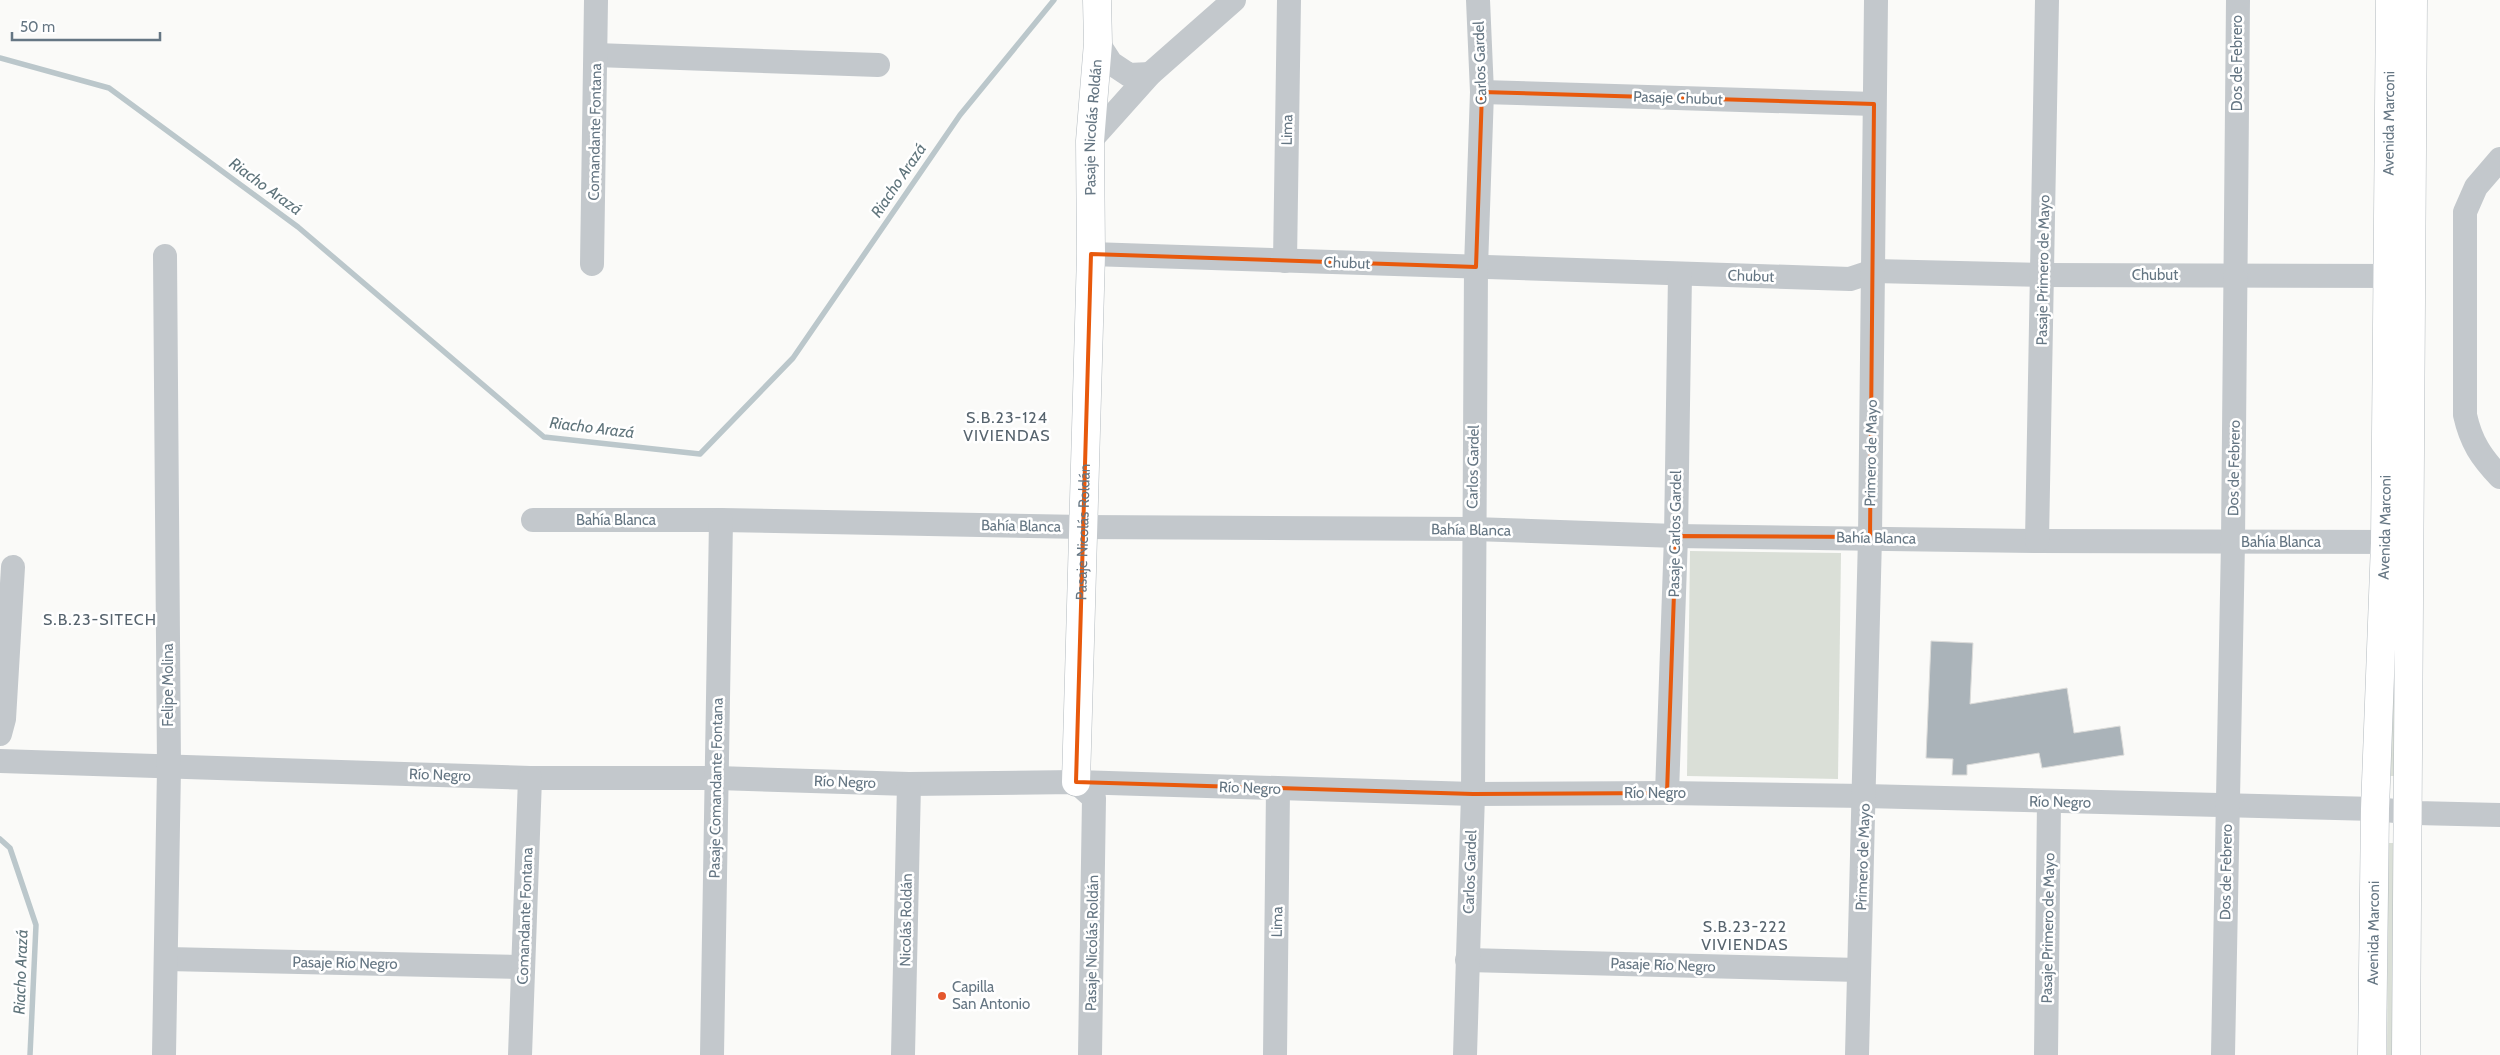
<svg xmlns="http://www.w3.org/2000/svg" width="2500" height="1055" font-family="Cabin,sans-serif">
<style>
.green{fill:#dadfd7}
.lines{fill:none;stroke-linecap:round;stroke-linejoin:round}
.stream{stroke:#bbc7cb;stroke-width:5.5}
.building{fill:#aab3b9;stroke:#dcdcda}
.secondary-casing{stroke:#b3babf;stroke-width:29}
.street{stroke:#c3c8cc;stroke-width:24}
.secondary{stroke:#fff;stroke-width:28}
.marked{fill:none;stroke:#e8590c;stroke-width:4;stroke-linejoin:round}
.poi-dot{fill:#e4572e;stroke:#fff;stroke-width:2}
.labels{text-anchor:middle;stroke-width:5;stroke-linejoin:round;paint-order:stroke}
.street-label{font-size:15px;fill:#657683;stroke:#fff}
.poi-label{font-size:15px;fill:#657683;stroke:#fff;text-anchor:start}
.water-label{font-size:16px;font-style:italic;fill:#60757c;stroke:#fff}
.neighbourhood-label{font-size:16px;letter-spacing:1px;fill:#57646e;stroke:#fff}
</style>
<rect width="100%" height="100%" fill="#fafaf8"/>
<!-- green -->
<g class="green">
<polygon points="1690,551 1841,553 1838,779 1687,776"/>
<polygon points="2394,559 2400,559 2395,776 2390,776"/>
<polygon points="2388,843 2393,843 2393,1055 2387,1055"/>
</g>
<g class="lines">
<!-- stream -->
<g class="stream">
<polyline points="0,58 109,88 298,227 544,437 700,454 793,358 960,115 1054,0"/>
<polyline points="0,839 10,848 36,925 30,1055"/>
</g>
</g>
<!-- building -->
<polygon class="building" points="1931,641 1973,643 1970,704 2067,688 2074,733 2120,726 2124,755 2042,768 2039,753 1967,765 1967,775 1952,775 1953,759 1926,758"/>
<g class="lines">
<!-- secondary casing -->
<g class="secondary-casing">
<g id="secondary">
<path id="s1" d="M1076,782L1091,254L1090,141L1098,43L1097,0"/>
<path id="s2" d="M2372,1055L2375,809L2385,543L2390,0"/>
<polyline points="2406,1055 2413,0"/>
</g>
</g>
<!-- street -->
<g class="street">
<polyline points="1098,43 1111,63 1129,75 1150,74"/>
<polyline points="596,55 878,65"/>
<polyline points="1482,92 1874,104"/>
<polyline points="1090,141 1150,74 1234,0"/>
<path d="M2500,159L2476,187L2465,212V415C2471,442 2481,457 2500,477"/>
<polyline points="1091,254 1850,279 1874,271 2043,275 2407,276"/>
<polyline points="1285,261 1289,0"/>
<polyline points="592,264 596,0"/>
<polyline points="533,520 721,520 1083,527 1473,529 1676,536 2037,541 2403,542"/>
<polyline points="2037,541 2047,0"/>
<polyline points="0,734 4,719 13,567"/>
<polyline points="0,761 530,778 717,778 909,784 1076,782 1473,794 1667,793 1865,796 2375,809 2416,813 2500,815"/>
<polyline points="1076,782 1094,798 1090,1055"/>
<polyline points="1667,793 1676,536 1680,274"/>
<polyline points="167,959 523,967"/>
<polyline points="1467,960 1859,970"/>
<polyline points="164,1055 169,768 165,256"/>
<polyline points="520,1055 530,778"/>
<polyline points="712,1055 721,520"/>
<polyline points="903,1055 909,784"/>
<polyline points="1275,1055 1278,789"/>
<polyline points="1465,1055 1473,794 1476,267 1482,92 1478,0"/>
<polyline points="1857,1055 1870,537 1876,0"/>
<polyline points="2046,1055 2049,801"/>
<polyline points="2223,1055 2233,542 2238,0"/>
</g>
<!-- secondary -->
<use href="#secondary" class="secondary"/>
</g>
<!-- marked area -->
<path class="marked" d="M1482,92L1874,104L1870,537L1676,536L1667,793L1473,794L1076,782L1091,254L1476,267Z"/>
<!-- markers -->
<circle class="poi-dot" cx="942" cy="996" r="5"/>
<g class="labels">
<!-- street labels -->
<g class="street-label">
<text transform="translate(1480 63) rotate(-92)" y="5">Carlos Gardel</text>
<text transform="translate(2237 63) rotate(-90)" y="5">Dos de Febrero</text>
<text transform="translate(1678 98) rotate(2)" y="5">Pasaje Chubut</text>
<text dy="5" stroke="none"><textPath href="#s2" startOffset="932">Avenida Marconi</textPath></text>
<text dy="5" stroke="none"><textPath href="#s1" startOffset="655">Pasaje Nicolás Roldán</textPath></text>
<text transform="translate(1287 130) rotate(-89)" y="5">Lima</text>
<text transform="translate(595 132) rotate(-89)" y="5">Comandante Fontana</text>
<text transform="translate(1347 263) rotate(2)" y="5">Chubut</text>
<text transform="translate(2043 270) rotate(-89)" y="5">Pasaje Primero de Mayo</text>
<text x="2155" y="280">Chubut</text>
<text transform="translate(1751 276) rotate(2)" y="5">Chubut</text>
<text transform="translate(1871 453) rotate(-89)" y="5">Primero de Mayo</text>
<text transform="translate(1473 467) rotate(-89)" y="5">Carlos Gardel</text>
<text transform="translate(2234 468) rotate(-89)" y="5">Dos de Febrero</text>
<text x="616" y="525">Bahía Blanca</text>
<text transform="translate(1021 526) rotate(1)" y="5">Bahía Blanca</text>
<text dy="5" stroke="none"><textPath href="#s2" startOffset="528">Avenida Marconi</textPath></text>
<text transform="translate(1471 530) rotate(1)" y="5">Bahía Blanca</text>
<text dy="5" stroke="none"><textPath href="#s1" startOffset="250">Pasaje Nicolás Roldán</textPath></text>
<text transform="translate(1675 534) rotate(-89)" y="5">Pasaje Carlos Gardel</text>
<text transform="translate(1876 538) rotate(1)" y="5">Bahía Blanca</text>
<text x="2281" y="547">Bahía Blanca</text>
<text transform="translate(168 685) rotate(-90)" y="5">Felipe Molina</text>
<text transform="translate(440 775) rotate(2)" y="5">Río Negro</text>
<text transform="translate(845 782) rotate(2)" y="5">Río Negro</text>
<text transform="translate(716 788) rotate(-89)" y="5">Pasaje Comandante Fontana</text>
<text transform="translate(1250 788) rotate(2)" y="5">Río Negro</text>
<text x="1655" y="798">Río Negro</text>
<text transform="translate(2060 802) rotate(1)" y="5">Río Negro</text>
<text transform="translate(1863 857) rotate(-88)" y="5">Primero de Mayo</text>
<text transform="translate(1470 872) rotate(-88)" y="5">Carlos Gardel</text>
<text transform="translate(2226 872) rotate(-89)" y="5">Dos de Febrero</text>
<text transform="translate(525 916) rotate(-88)" y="5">Comandante Fontana</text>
<text transform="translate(906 920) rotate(-89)" y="5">Nicolás Roldán</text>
<text transform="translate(1277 922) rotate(-89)" y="5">Lima</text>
<text transform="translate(2048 928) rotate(-89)" y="5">Pasaje Primero de Mayo</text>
<text dy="5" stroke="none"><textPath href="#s2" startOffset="122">Avenida Marconi</textPath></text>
<text transform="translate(1092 943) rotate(-89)" y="5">Pasaje Nicolás Roldán</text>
<text transform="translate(345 963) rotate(1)" y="5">Pasaje Río Negro</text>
<text transform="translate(1663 965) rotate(2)" y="5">Pasaje Río Negro</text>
</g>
<!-- poi labels -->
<g class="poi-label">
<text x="952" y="992">Capilla<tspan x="952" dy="17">San Antonio</tspan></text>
</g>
<!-- water labels -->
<g class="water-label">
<text transform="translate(898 180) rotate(-56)" y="6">Riacho Arazá</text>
<text transform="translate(266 186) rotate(36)" y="6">Riacho Arazá</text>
<text transform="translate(592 427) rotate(7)" y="6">Riacho Arazá</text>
<text transform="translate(20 972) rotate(-88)" y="6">Riacho Arazá</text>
</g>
<!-- neighbourhood labels -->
<g class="neighbourhood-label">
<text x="1007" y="423">S.B.23-124<tspan x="1007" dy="18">VIVIENDAS</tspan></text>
<text x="100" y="625">S.B.23-SITECH</text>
<text x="1745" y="932">S.B.23-222<tspan x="1745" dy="18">VIVIENDAS</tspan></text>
</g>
</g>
<!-- scale -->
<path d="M12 32v8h148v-8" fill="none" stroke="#657683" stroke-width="2.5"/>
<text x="20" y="32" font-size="15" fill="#657683" stroke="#ffffff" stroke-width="4" paint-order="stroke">50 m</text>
</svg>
